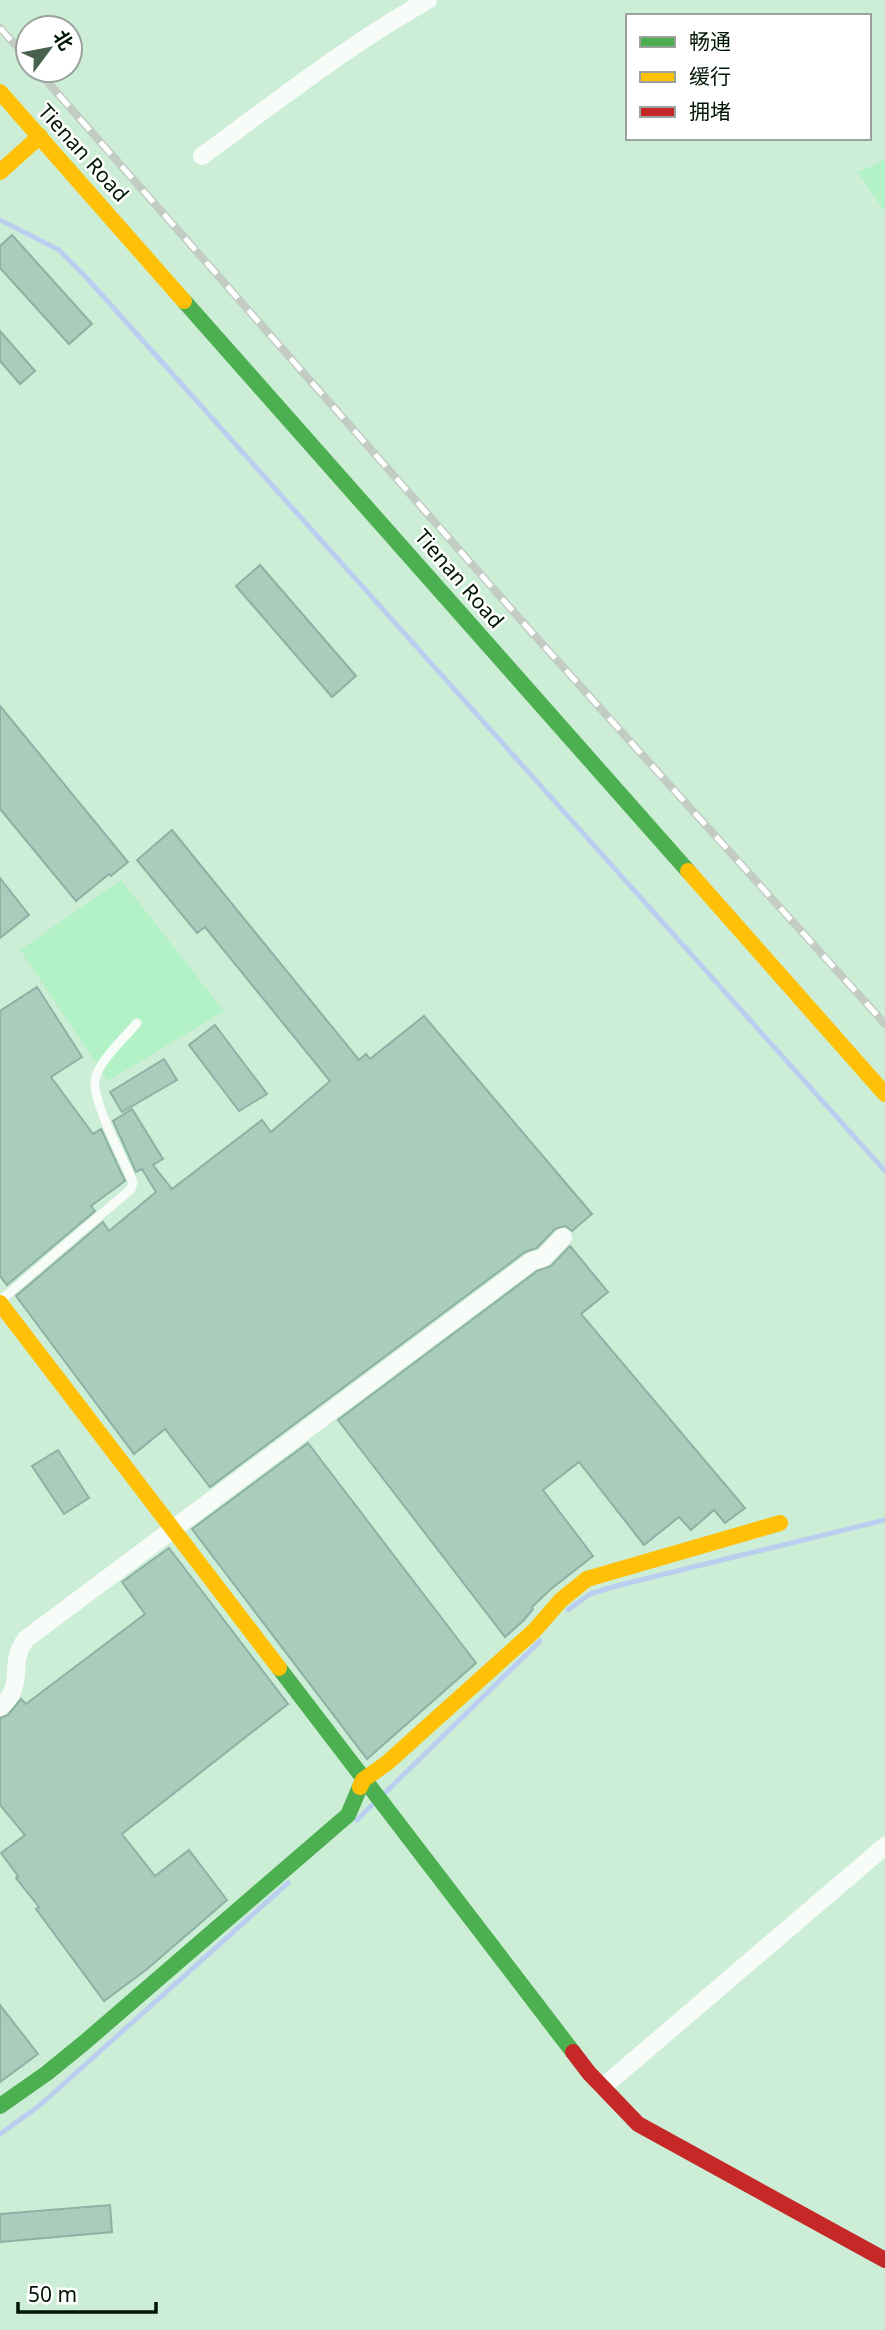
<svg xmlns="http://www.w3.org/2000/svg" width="885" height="2330" font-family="'Noto Sans','Noto Sans SC',sans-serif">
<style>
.built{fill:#b3f1c6}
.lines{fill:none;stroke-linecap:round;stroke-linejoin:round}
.stream{stroke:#bacff0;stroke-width:5}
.building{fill:#a9ccbc;stroke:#8db1a2;stroke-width:2}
.lane{stroke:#f7fcf9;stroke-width:9}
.street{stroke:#f7fcf9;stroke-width:18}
.fast{stroke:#4caf50;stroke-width:16}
.slow{stroke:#ffc107;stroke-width:16}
.jam{stroke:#c62828;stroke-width:16}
.rail-casing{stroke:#c2ccc5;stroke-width:8}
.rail{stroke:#fff;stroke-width:5;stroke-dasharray:16;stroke-linecap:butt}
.labels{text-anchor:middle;stroke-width:5;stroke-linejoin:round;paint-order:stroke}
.street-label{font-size:21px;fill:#001605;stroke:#fff}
</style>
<rect width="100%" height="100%" fill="#ccedd6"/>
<!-- built -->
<g class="built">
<polygon points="885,160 885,212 858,172"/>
<polygon points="121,880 224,1011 108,1081 20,950"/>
</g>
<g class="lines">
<!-- stream -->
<g class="stream">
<polyline points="0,220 59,250 85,276 885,1171"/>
<polyline points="568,1610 590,1594 616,1586 885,1520"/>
<polyline points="385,1793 540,1641"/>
<polyline points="357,1820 375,1802"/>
<polyline points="0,2134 39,2106 288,1883"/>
</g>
</g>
<!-- building -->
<g class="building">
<polygon points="12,235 92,324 69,344 0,268 0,246"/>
<polygon points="0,331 35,371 20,384 0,361"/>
<polygon points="260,565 356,676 332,697 236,586"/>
<polygon points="0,706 128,862 111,876 109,874 76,901 0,809"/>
<polygon points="172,830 359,1060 366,1054 370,1059 424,1016 592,1214 572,1231 565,1226 555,1229 537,1248 525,1252 210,1487 165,1429 134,1454 16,1296 103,1222 109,1231 156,1192 142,1169 136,1172 113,1121 132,1109 163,1159 153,1165 172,1189 262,1120 271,1132 330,1081 205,927 197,933 137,860"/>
<polygon points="0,878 29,915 0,938"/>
<polygon points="37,987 82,1057 51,1077 93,1134 101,1129 125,1181 91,1206 95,1211 7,1285 0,1276 0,1011"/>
<polygon points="215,1025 267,1094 239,1111 189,1045"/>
<polygon points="164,1059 177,1080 122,1112 110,1092"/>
<polygon points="570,1246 608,1292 581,1314 745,1508 725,1523 714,1510 691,1530 679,1517 644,1545 579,1462 543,1490 593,1556 551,1589 532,1607 533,1609 523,1621 505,1637 338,1420 537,1271 551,1266"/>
<polygon points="308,1443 476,1663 367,1759 192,1529"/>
<polygon points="58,1450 89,1498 64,1514 32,1466"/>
<polygon points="169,1548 288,1704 122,1834 155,1876 189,1850 227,1900 146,1970 104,2001 36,1909 39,1907 16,1878 18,1876 1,1853 25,1835 0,1805 0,1718 8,1715 21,1699 26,1704 145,1614 122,1582"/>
<polygon points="0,2005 38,2054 0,2082"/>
<polygon points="110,2205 112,2232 0,2242 0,2214"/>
</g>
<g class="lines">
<!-- lane -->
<path class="lane" d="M1,1300L131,1189L133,1182C124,1161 92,1101 95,1080C97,1063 126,1036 137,1023"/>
<!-- street -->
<g class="street">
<path d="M202,156C276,102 348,45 428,0"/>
<path d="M0,1707C27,1685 7,1663 26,1639L532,1261L543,1258L563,1237"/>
<polyline points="603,2087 885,1846"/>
</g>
<!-- fast -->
<g class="fast">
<polyline points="184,301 688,871"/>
<polyline points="279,1668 573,2052"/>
<polyline points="0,2106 47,2073 85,2042 348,1815 360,1787"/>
</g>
<!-- slow -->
<g class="slow">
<polyline points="0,92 184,301"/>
<polyline points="0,172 40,136"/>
<polyline points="688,871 885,1094"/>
<polyline points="0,1303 279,1668"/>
<polyline points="360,1787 363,1780 387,1763 534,1631 561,1600 587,1579 780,1523"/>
</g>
<!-- jam -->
<polyline class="jam" points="573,2052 589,2073 638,2124 885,2260"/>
<!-- rail casing -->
<g class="rail-casing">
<g id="rail">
<polyline points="0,28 28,59"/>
<polyline points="37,70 527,627 885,1024"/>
</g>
</g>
<!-- rail -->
<use href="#rail" class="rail"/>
</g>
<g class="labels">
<!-- street labels -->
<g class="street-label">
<text transform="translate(83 153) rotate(48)" y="7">Tienan Road</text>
<text transform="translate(459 579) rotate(49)" y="7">Tienan Road</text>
</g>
</g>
<!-- legend -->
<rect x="626" y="14" width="245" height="126" fill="#ffffff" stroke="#99a29b" stroke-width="2"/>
<rect x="640" y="37" width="35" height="10" fill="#4caf50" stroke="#99a29b" stroke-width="2"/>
<text x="689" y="49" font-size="21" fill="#001605">畅通</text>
<rect x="640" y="72" width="35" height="10" fill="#ffc107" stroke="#99a29b" stroke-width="2"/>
<text x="689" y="84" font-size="21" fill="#001605">缓行</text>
<rect x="640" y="107" width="35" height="10" fill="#c62828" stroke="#99a29b" stroke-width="2"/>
<text x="689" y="119" font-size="21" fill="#001605">拥堵</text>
<!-- north arrow -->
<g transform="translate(49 49) rotate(58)"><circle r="33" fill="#ffffff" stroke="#99a29b" stroke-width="2"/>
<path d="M0-5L12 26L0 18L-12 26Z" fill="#47614e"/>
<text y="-10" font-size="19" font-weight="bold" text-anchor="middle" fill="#001605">北</text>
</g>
<!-- scale -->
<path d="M18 2302v10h138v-10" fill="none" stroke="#001605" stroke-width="3.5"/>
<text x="28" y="2302" font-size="21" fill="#001605" stroke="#ffffff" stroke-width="5" paint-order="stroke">50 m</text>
</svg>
